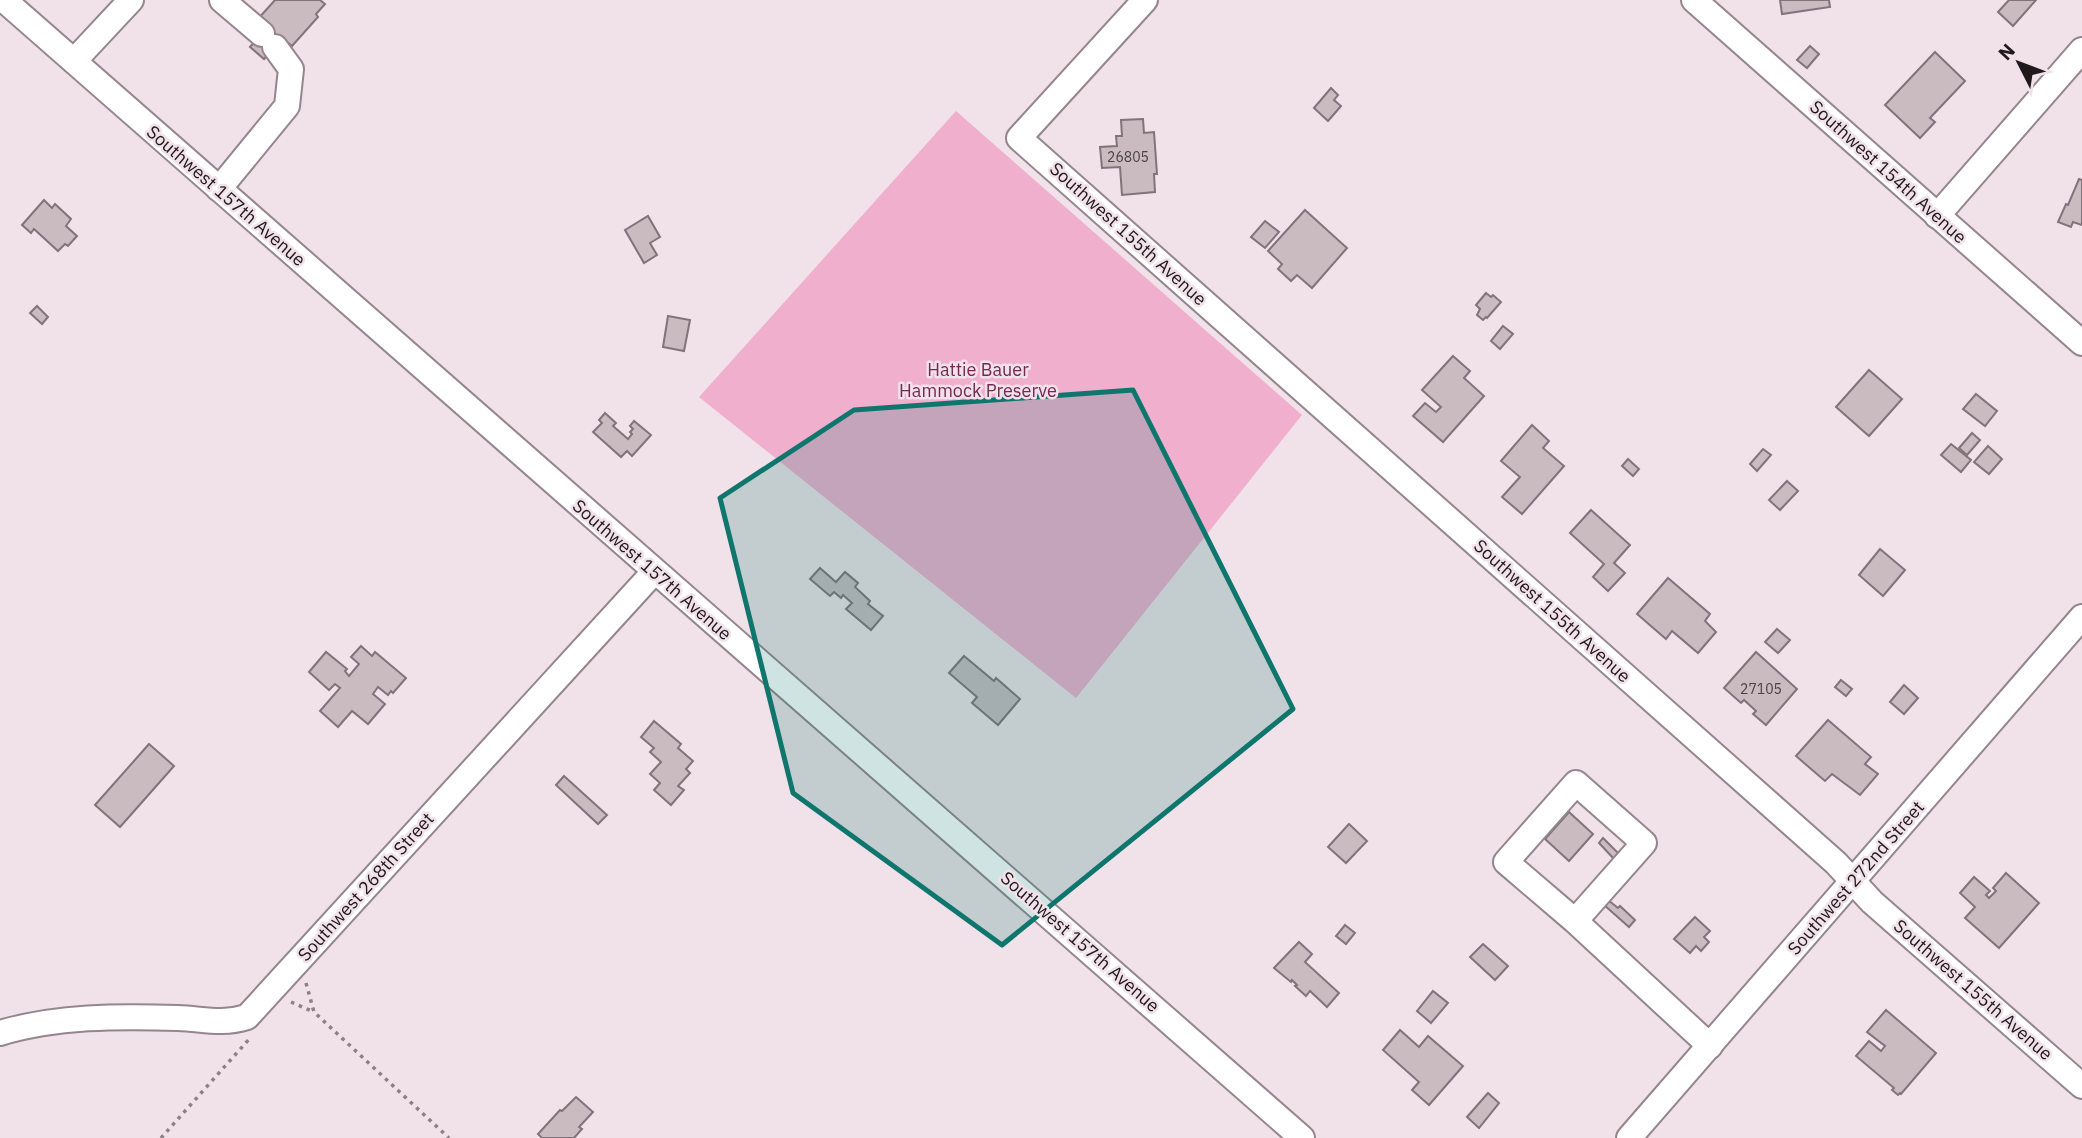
<svg xmlns="http://www.w3.org/2000/svg" width="2082" height="1138" font-family="'IBM Plex Sans',sans-serif">
<style>
.green{fill:#f1afce}
.building{fill:#cabbc1;stroke:#81737a;stroke-width:2}
.lines{fill:none;stroke-linecap:round;stroke-linejoin:round}
.minor-casing{stroke:#94868c;stroke-width:28}
.path{stroke:#8c8186;stroke-width:3.5;stroke-dasharray:3.5 5;stroke-linecap:butt}
.minor{stroke:#fff;stroke-width:24}
.marked{fill:#0f766e;fill-opacity:0.2;stroke:#0f766e;stroke-width:5;stroke-linejoin:round}
.labels{text-anchor:middle;stroke-width:5;stroke-linejoin:round;paint-order:stroke}
.number-label{font-size:14px;fill:#4a4245}
.street-label{font-size:18px;fill:#1f191c;stroke:#f1e1e8}
.park-label{font-size:18px;fill:#772754;stroke:#f1e1e8}
</style>
<rect width="100%" height="100%" fill="#f1e1e8"/>
<!-- green -->
<polygon class="green" points="956,111 1302,415 1076,698 699,397"/>
<!-- building -->
<g class="building">
<polygon points="275,0 320,0 325,4 316,14 318,17 292,46 286,41 283,44 280,41 264,59 250,47 266,29 257,20"/>
<polygon points="1780,0 1829,0 1830,7 1782,14"/>
<polygon points="2009,0 2036,0 2013,26 1998,12"/>
<polygon points="1810,46 1819,54 1807,68 1797,60"/>
<polygon points="1935,52 1965,81 1930,118 1935,122 1920,138 1885,105"/>
<polygon points="1331,88 1338,95 1334,100 1341,106 1328,121 1314,108"/>
<polygon points="1143,119 1144,133 1154,132 1157,174 1154,174 1155,192 1122,195 1120,167 1102,168 1100,147 1117,146 1116,136 1122,136 1121,120"/>
<polygon points="2079,179 2082,180 2082,225 2073,222 2071,227 2058,222 2066,204 2068,205"/>
<polygon points="44,200 52,208 55,204 71,219 66,226 77,236 68,246 65,244 58,251 34,229 31,233 22,225"/>
<polygon points="1305,210 1347,248 1312,288 1297,275 1291,281 1278,269 1282,264 1268,251"/>
<polygon points="648,216 660,237 650,243 657,255 644,263 625,230"/>
<polygon points="1265,221 1279,232 1265,248 1251,237"/>
<polygon points="1486,293 1491,297 1493,295 1501,302 1487,318 1486,317 1483,320 1477,315 1480,309 1476,305"/>
<polygon points="37,306 48,317 42,324 30,313"/>
<polygon points="668,316 690,320 684,351 663,347"/>
<polygon points="1503,326 1513,334 1500,349 1491,341"/>
<polygon points="1453,356 1470,371 1464,378 1484,396 1443,442 1413,416 1425,403 1436,412 1441,407 1422,390"/>
<polygon points="1869,370 1902,399 1869,436 1836,407"/>
<polygon points="1976,394 1997,411 1985,426 1963,409"/>
<polygon points="605,413 616,423 613,426 628,439 632,434 630,432 633,429 630,426 634,421 651,435 632,456 627,451 621,457 593,432 602,423 599,420"/>
<polygon points="1532,425 1549,441 1543,448 1564,466 1522,514 1502,497 1520,477 1501,461"/>
<polygon points="1972,433 1980,440 1967,455 1959,448"/>
<polygon points="1951,444 1971,460 1961,472 1941,455"/>
<polygon points="1988,446 2002,459 1989,474 1974,462"/>
<polygon points="1763,449 1771,455 1757,471 1750,464"/>
<polygon points="1628,459 1639,469 1633,476 1622,466"/>
<polygon points="1787,481 1798,491 1780,510 1769,500"/>
<polygon points="1591,510 1630,545 1614,563 1625,573 1608,591 1593,577 1604,564 1570,533"/>
<polygon points="1880,549 1905,570 1883,596 1859,575"/>
<polygon points="820,568 836,582 845,572 858,583 855,587 870,601 868,604 883,616 871,630 846,609 852,603 843,595 841,598 834,592 830,596 810,579"/>
<polygon points="1668,578 1710,614 1705,621 1716,632 1698,653 1672,631 1666,639 1637,614"/>
<polygon points="1777,629 1790,640 1778,653 1765,642"/>
<polygon points="361,646 372,656 375,652 406,678 393,693 391,691 388,695 378,687 373,694 385,704 368,724 352,711 338,727 320,711 340,688 335,684 329,690 309,672 326,652 347,669 345,671 349,676 359,664 351,657"/>
<polygon points="1756,652 1797,689 1766,725 1753,714 1756,711 1744,700 1741,703 1724,688"/>
<polygon points="964,656 994,681 996,678 1020,699 998,725 972,703 977,697 949,673"/>
<polygon points="1841,680 1852,689 1846,696 1835,687"/>
<polygon points="1904,685 1918,698 1904,714 1890,702"/>
<polygon points="1828,720 1871,757 1865,764 1878,774 1860,795 1832,774 1825,781 1796,756"/>
<polygon points="654,721 681,744 678,748 693,761 686,769 690,773 678,786 684,790 671,805 654,790 660,783 650,774 661,762 650,752 654,748 641,737"/>
<polygon points="149,744 174,766 120,827 95,805"/>
<polygon points="564,776 607,815 598,824 556,785"/>
<polygon points="1569,812 1593,834 1569,861 1545,839"/>
<polygon points="1349,824 1367,841 1346,863 1328,847"/>
<polygon points="1603,838 1619,854 1614,859 1599,843"/>
<polygon points="2006,873 2039,903 1999,948 1965,918 1975,907 1960,893 1974,877 1990,891 1986,895 1989,898 1996,891 1993,888"/>
<polygon points="1608,900 1618,908 1620,906 1635,920 1629,927 1604,905"/>
<polygon points="1695,917 1710,931 1704,937 1709,942 1701,951 1696,946 1690,953 1674,939"/>
<polygon points="1345,925 1355,933 1346,944 1336,936"/>
<polygon points="1299,942 1312,954 1305,962 1339,993 1327,1007 1310,991 1306,996 1295,986 1297,985 1292,980 1291,982 1274,968"/>
<polygon points="1483,944 1508,966 1495,980 1470,957"/>
<polygon points="1433,991 1448,1003 1431,1023 1417,1011"/>
<polygon points="1886,1010 1936,1053 1901,1094 1900,1093 1898,1095 1892,1090 1894,1088 1856,1056 1869,1041 1881,1051 1885,1046 1867,1032"/>
<polygon points="1400,1030 1419,1047 1428,1036 1463,1066 1429,1105 1412,1090 1419,1082 1383,1050"/>
<polygon points="1488,1093 1499,1103 1479,1128 1467,1117"/>
<polygon points="576,1097 593,1112 579,1127 582,1129 574,1138 542,1138 538,1134 560,1110 562,1111"/>
</g>
<g class="lines">
<!-- minor casing -->
<g class="minor-casing">
<g id="minor">
<polyline points="4,0 1302,1138"/>
<polyline points="222,0 262,34"/>
<polyline points="1145,0 1019,138 1836,863 1872,902 2082,1086"/>
<polyline points="1694,0 2082,343"/>
<polyline points="74,61 131,0"/>
<polyline points="219,189 287,106 291,69 275,47"/>
<polyline points="1937,216 2082,50"/>
<polyline points="1575,921 1644,843 1576,783 1506,862 1575,921 1710,1046"/>
<path d="M0,1033C56,1016 119,1016 178,1018C204,1019 221,1025 247,1017L654,572"/>
<polyline points="1629,1138 2082,617"/>
</g>
</g>
<!-- path -->
<g class="path">
<polyline points="306,983 314,1012 449,1138"/>
<polyline points="291,1002 314,1012"/>
<polyline points="161,1138 251,1037"/>
</g>
<!-- minor -->
<use href="#minor" class="minor"/>
</g>
<!-- marked area -->
<path class="marked" d="M1133,390L1293,709L1002,945L793,793L720,498L854,410Z"/>
<g class="labels">
<!-- number labels -->
<g class="number-label">
<text x="1128" y="162">26805</text>
<text x="1761" y="694">27105</text>
</g>
<!-- street labels -->
<g class="street-label">
<text transform="translate(1888 172) rotate(42)" y="6">Southwest 154th Avenue</text>
<text transform="translate(226 196) rotate(41)" y="6">Southwest 157th Avenue</text>
<text transform="translate(1128 234) rotate(42)" y="6">Southwest 155th Avenue</text>
<text transform="translate(652 570) rotate(41)" y="6">Southwest 157th Avenue</text>
<text transform="translate(1552 611) rotate(42)" y="6">Southwest 155th Avenue</text>
<text transform="translate(1856 878) rotate(-49)" y="6">Southwest 272nd Street</text>
<text transform="translate(366 887) rotate(-48)" y="6">Southwest 268th Street</text>
<text transform="translate(1080 942) rotate(41)" y="6">Southwest 157th Avenue</text>
<text transform="translate(1973 990) rotate(41)" y="6">Southwest 155th Avenue</text>
</g>
<!-- park labels -->
<g class="park-label">
<text x="978" y="376">Hattie Bauer<tspan x="978" dy="21">Hammock Preserve</tspan></text>
</g>
</g>
<!-- north arrow -->
<g transform="translate(2019 63) rotate(312)" stroke="#f1e1e8" stroke-width="5" paint-order="stroke">
<path d="M0-5L12 26L0 18L-12 26Z" fill="#1f191c"/>
<text y="-10" font-size="19" font-weight="bold" text-anchor="middle" fill="#1f191c">N</text>
</g>
</svg>
